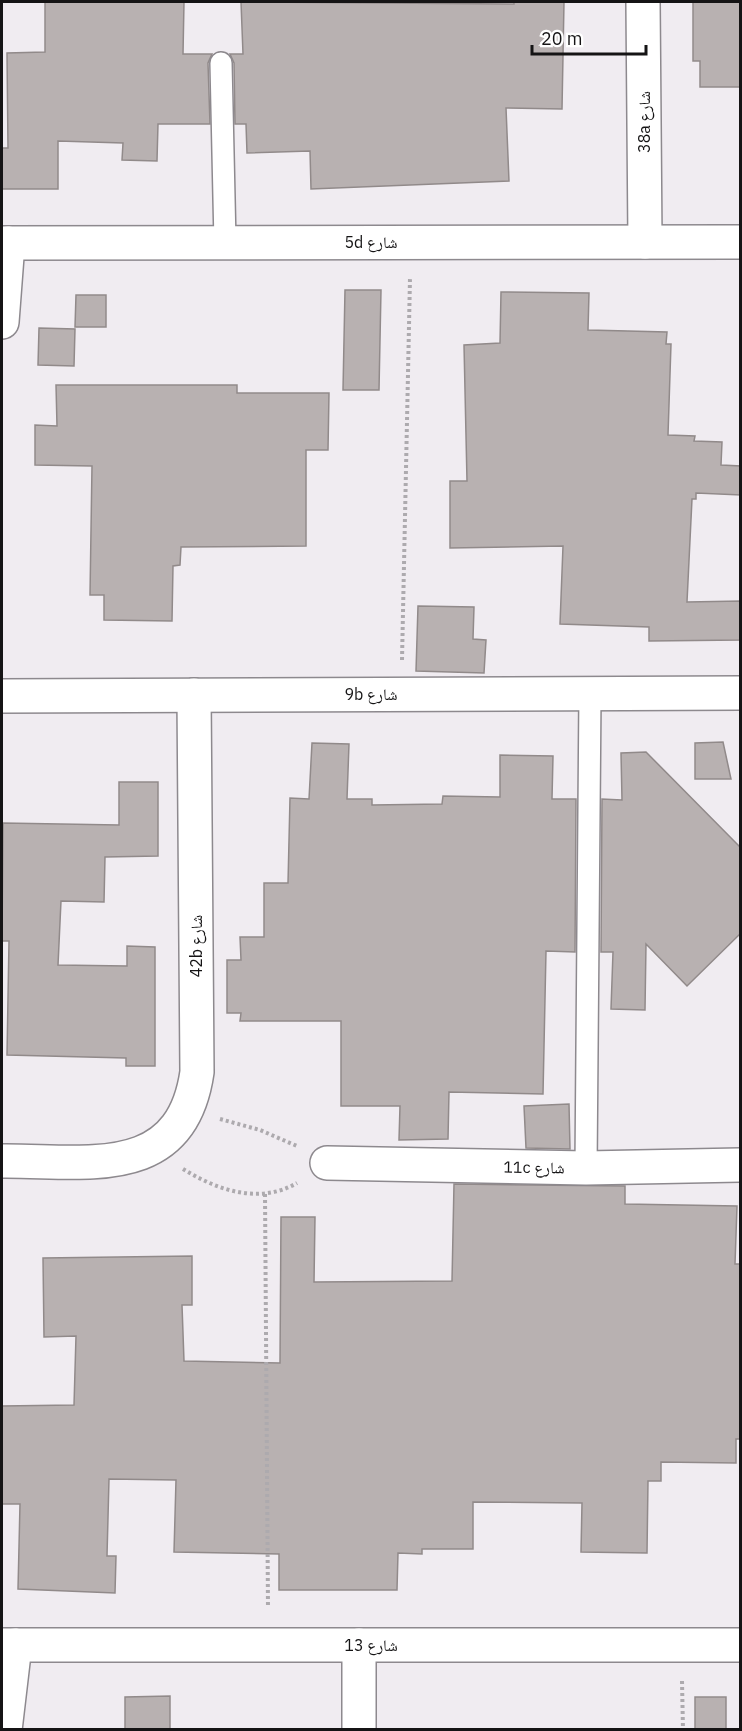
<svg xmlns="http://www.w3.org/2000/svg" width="742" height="1731" font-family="'IBM Plex Sans','Noto Naskh Arabic',sans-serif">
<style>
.building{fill:#b8b1b1;stroke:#918a8a;stroke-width:1.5}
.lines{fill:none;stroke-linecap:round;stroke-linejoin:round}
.lane-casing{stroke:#8d898e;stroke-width:24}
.street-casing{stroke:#8d898e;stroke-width:36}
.path{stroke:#adaaae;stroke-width:4;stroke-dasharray:3 3;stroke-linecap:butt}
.lane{stroke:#fff;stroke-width:21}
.street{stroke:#fff;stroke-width:33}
.labels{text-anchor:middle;stroke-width:5;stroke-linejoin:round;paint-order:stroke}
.street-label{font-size:16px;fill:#151415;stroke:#fff}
</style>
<rect width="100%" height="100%" fill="#f0ecf1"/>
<!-- building -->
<g class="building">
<polygon points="45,2 184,2 183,54 212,54 208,63 210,124 158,124 157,161 122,160 123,143 58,141 58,189 2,189 2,148 8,148 7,53 45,52"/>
<polygon points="241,2 514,4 514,2 564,2 562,109 506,108 509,181 311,189 310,151 247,153 246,124 235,124 234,63 230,54 243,54"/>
<polygon points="693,2 741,2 741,87 700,87 700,61 693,61"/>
<polygon points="345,290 381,290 379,390 343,390"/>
<polygon points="501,292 589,293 588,330 667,332 666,344 671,344 668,435 695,436 694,441 722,442 721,465 741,466 741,495 696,493 696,499 692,499 687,602 741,601 741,640 649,641 649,627 560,624 563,546 450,548 450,481 467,481 464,345 500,343"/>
<polygon points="76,295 106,295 106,327 75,327"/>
<polygon points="39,328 75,329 74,366 38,365"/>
<polygon points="56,385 237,385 237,393 329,393 328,450 306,450 306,546 181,547 180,565 173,566 172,621 104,620 104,595 90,595 92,466 35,465 35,425 57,426"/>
<polygon points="418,606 474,607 473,639 486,640 484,673 416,671"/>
<polygon points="723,742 731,779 695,779 695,743"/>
<polygon points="312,743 349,744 347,799 372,799 372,805 442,804 443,796 500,797 500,755 553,756 552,799 576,799 575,952 546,951 543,1094 449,1092 448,1139 399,1140 400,1106 341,1106 341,1021 240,1021 241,1013 227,1013 227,960 241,960 240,937 264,937 264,883 288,883 290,798 309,799"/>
<polygon points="646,752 741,848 741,933 687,986 646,944 645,1010 611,1009 613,952 601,952 602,799 622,800 621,753"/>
<polygon points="119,782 158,782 158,856 105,857 104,902 61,901 58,965 127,966 127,946 155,947 155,1066 126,1066 126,1058 7,1055 9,941 2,941 3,823 119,825"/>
<polygon points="569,1104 570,1149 526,1148 524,1106"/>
<polygon points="454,1184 625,1186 625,1204 737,1206 735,1264 741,1264 741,1439 736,1439 736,1463 661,1462 661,1481 648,1481 647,1553 581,1552 582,1503 473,1502 473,1549 422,1549 422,1554 398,1553 397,1590 279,1590 279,1554 174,1552 176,1480 109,1479 107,1556 116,1556 115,1593 18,1589 20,1504 2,1504 2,1406 74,1405 76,1336 44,1337 43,1258 192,1256 192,1305 182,1305 184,1361 280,1363 281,1217 315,1217 314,1282 452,1281"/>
<polygon points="170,1696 170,1730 125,1730 125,1697"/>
<rect x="695" y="1697" width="31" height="33"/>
</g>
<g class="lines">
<!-- lane casing -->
<g class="lane-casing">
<g id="lane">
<polyline points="221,63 225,243"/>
<polyline points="586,1168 590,693"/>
</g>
</g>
<!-- street casing -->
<g class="street-casing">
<g id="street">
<polyline points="643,2 645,242"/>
<polyline points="2,243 740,242"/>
<polyline points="2,322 8,243"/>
<polyline points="2,696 740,693"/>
<path d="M2,1161C85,1160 181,1183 197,1072L194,695"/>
<polyline points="327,1163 586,1168 740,1165"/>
<polyline points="2,1645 740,1645"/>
<polyline points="359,1645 359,1730"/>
<polyline points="5,1730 15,1645"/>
</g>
</g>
<!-- path -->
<g class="path">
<polyline points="402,660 410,278"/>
<polyline points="220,1119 260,1130 297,1146"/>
<path d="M183,1169C217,1190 259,1205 297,1183"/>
<polyline points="265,1194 268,1608"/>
<polyline points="682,1681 683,1730"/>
</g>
<!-- lane -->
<use href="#lane" class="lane"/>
<!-- street -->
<use href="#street" class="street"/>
</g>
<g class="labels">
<!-- street labels -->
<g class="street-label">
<text transform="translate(644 122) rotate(-90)" y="6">38a شارع</text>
<text x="371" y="248">5d شارع</text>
<text x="371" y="700">9b شارع</text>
<text transform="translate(196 946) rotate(-90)" y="6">42b شارع</text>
<text transform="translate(534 1167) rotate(1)" y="6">11c شارع</text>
<text x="371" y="1651">شارع 13</text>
</g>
</g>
<!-- border -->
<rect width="742" height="1731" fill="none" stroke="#151415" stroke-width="6"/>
<!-- scale -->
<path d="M532 45v9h114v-9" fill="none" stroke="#151415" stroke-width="3"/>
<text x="541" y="45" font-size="18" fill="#151415" stroke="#ffffff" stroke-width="4.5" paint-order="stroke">20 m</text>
</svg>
